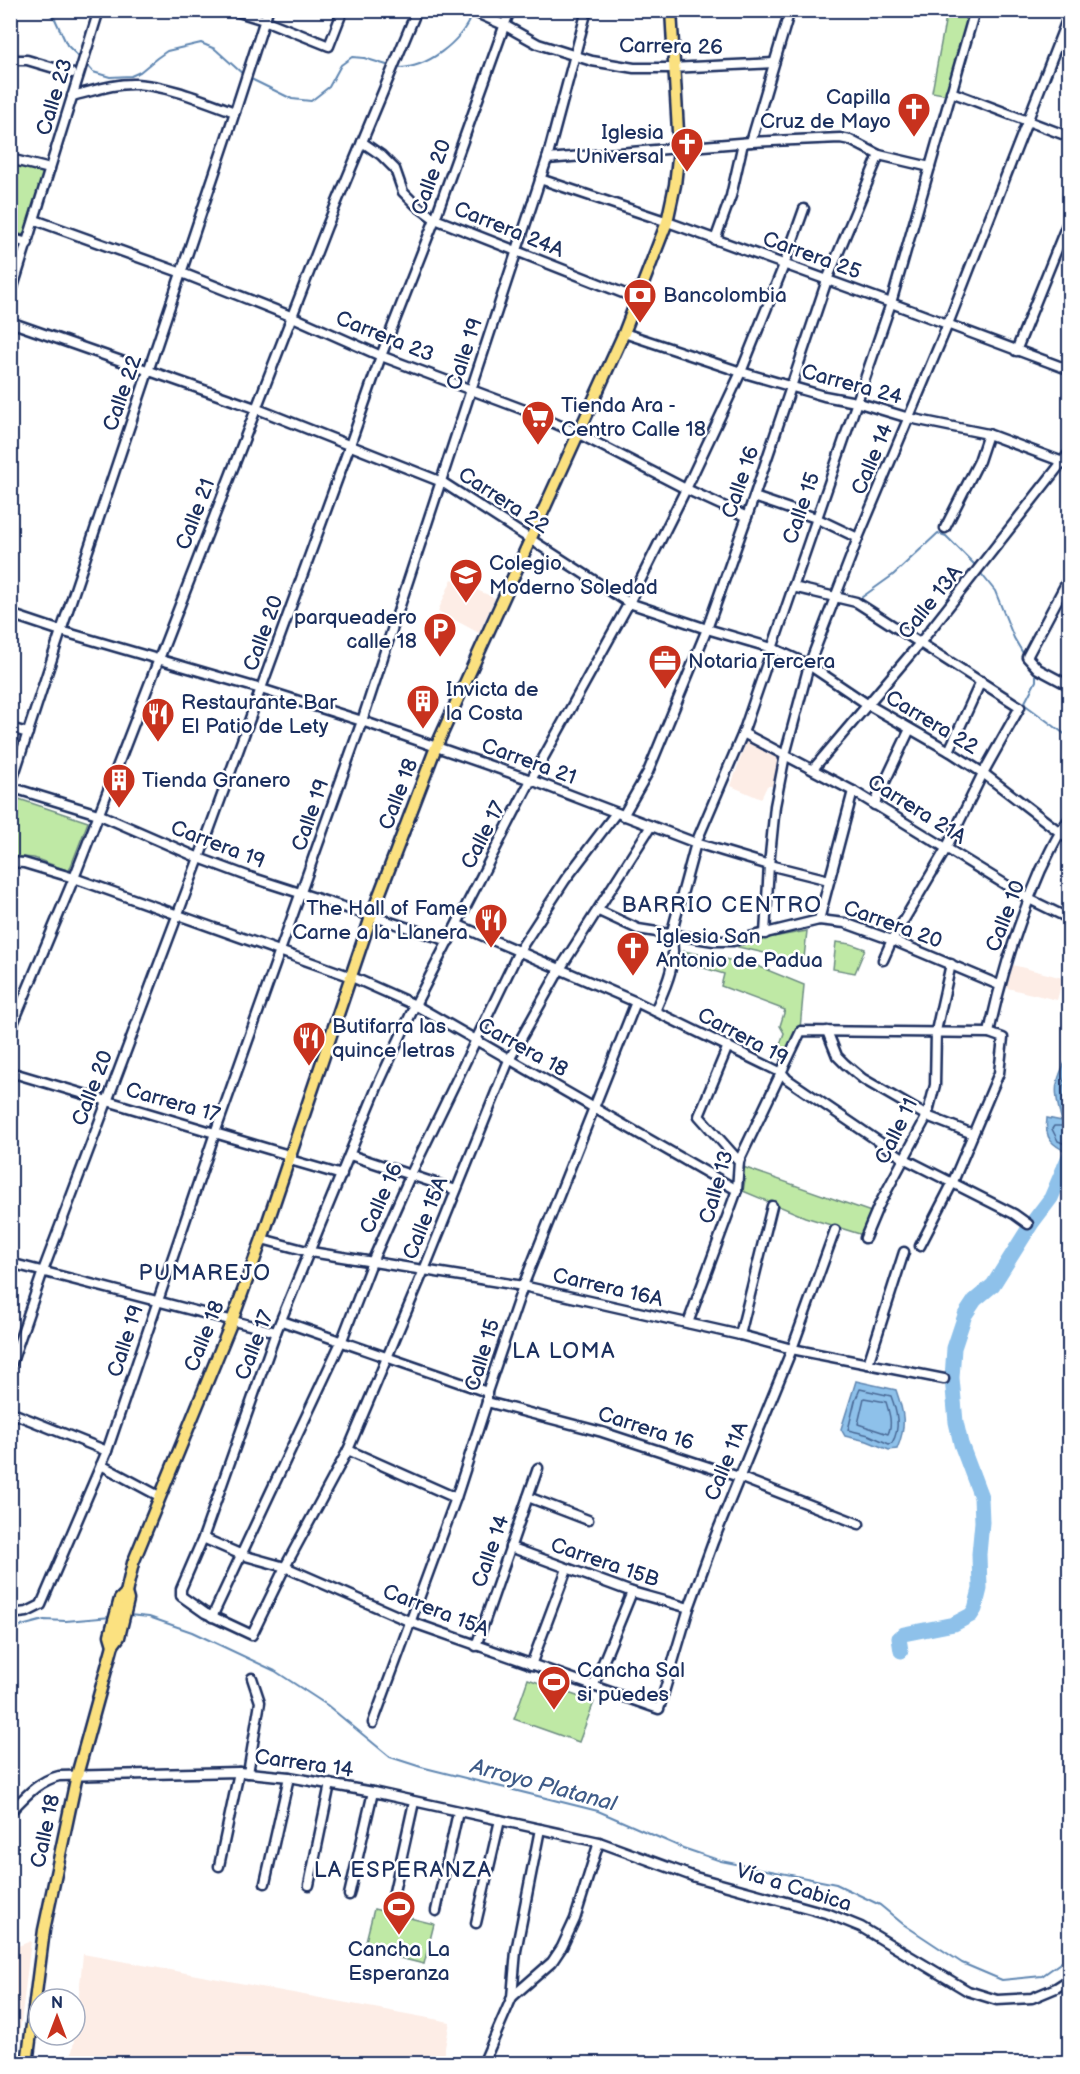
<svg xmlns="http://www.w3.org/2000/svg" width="1080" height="2074" font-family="'Balsamiq Sans',sans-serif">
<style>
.built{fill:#fdede6}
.green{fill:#bfe9a5;stroke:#6d8c82;stroke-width:1.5}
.water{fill:#8ec1ea;stroke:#6087b2;stroke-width:1.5}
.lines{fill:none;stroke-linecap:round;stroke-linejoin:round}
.shore{stroke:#496996;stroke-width:1.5}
.stream{stroke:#6087b2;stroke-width:2}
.river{stroke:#8ec1ea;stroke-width:15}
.minor-casing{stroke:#1b2f5e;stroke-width:13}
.major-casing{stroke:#1b2f5e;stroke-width:15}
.minor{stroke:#fff;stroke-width:8}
.major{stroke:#fbe180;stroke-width:10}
.labels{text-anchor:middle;stroke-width:5;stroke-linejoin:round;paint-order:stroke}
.street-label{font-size:21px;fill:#1b2f5e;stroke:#fff}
.poi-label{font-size:21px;fill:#1b2f5e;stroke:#fff;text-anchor:start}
.neighbourhood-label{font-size:22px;letter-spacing:1.5px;fill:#1b2f5e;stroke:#fff}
.water-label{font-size:22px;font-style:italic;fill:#3e5b88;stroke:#fff}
</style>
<rect width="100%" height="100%" fill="#fff"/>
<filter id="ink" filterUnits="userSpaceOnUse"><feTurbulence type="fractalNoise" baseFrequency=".0167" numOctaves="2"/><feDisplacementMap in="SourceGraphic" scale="12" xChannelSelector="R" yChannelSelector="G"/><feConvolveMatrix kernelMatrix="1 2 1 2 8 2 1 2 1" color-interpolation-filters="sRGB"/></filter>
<g filter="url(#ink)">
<!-- built -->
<g class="built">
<polygon points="452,579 495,598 479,633 438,611"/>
<polygon points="747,739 780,754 774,786 767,786 761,799 731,786"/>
<polygon points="1009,964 1063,978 1057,1000 1003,987"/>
<polygon points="31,1941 16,2063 11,2063 11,1949"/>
<polygon points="83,1954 450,2022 442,2063 70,2063 75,2035"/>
</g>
<!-- green -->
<g class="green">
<polygon points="947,11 972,11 948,95 932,92"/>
<polygon points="10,163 44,172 24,235 11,232"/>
<polygon points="10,796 88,822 69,871 34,858 11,856"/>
<polygon points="807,931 803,967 782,957 738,947 739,943"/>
<polygon points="836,942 851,944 865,949 855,973 833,969"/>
<polygon points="683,951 755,965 804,985 800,1029 787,1058 777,1053 784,1033 780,1026 785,1010 721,986 724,974 684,962"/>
<polygon points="743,1167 871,1212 863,1235 805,1217 743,1191 745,1180 742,1172"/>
<polygon points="528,1679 594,1702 579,1742 514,1719"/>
<polygon points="374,1909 434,1924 424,1964 364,1949"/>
</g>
<!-- water -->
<g class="water">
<path d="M1069,1055V1153C1052,1145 1044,1139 1047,1118L1062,1121C1053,1090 1054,1082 1069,1055Z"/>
<path d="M856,1381L896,1390C904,1413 907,1425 897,1449L889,1450L867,1441L849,1437L845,1436L841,1429Z"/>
</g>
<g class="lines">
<!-- shore -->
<g class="shore">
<path d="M1070,1067C1056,1094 1065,1095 1067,1121L1063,1126H1054L1052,1129L1058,1141L1070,1146"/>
<path d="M860,1389L891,1396C897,1412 901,1428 892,1443L889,1444L869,1435L848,1430L855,1401Z"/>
<path d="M864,1398L886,1402C889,1412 893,1424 888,1434L858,1424Z"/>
</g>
<!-- stream -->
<g class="stream">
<polyline points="45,10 55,19 67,45 82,60"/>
<polyline points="86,64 93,72 110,77 131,76 140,72 157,58 167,51 201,43 215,49 244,75"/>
<path d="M396,68C427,69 461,42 472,14"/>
<polyline points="249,78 292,99 311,101 329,87 341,65 352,57 364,58 390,66"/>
<polyline points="979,571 995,591 1014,638 1024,655"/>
<polyline points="858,600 893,575 938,533 946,536 976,566"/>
<polyline points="1036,672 1036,681 1024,704 1070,738"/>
<polyline points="129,1615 149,1617 192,1632 275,1671 327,1705 390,1757 421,1767 598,1811 683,1848 721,1861 836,1884 880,1905 903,1924 962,1963 1002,1980 1042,1976 1070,1956"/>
<polyline points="10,1629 44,1620 66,1621 111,1617"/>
</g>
<!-- river -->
<polyline class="river" points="901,1651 899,1638 904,1634 954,1624 971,1615 975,1609 980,1589 979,1554 982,1522 981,1497 961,1444 956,1422 952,1378 954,1348 965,1315 975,1300 993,1285 1032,1223 1051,1198 1070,1154"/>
<!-- minor casing -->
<g class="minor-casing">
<g id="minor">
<polyline points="232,10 264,20 329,46 343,10"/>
<polyline points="268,10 232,121 61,631 10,787 98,814 199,858 250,877 449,941"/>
<polyline points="470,10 504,25 538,44 592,61 634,68 670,68 774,63"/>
<polyline points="10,60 27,60 71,73"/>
<polyline points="951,92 1070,137"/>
<path d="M72,96C93,91 115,83 136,84C170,86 204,101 235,112"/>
<polyline points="362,142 381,155 395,169 403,192 417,206 435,219 638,299"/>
<polyline points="751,142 790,10"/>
<polyline points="10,159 50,169"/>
<polyline points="547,159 751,142 840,138 850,140 879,155 930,167"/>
<polyline points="540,179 662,220 891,303 1070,370"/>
<polyline points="35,220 182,273 293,317 381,356 522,409 579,434 686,489 747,517"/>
<polyline points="10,238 28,243"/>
<polyline points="715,240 731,196 743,143"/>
<polyline points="10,297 99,10"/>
<polyline points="10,322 255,408 442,482 629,603 707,629 772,648 809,665 867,704 949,751 983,773 1070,840"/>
<polyline points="624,333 741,372 824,396 856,402 909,418 988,434 1063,462 1070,467"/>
<polyline points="1016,351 1070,217"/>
<polyline points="754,497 816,518 858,538"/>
<polyline points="945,528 979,461 988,434"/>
<polyline points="1070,576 1027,657 1038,669 1070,686"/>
<polyline points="793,587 856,602 1020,707 983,773 946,849 892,940 883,960"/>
<polyline points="10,614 61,631 261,689 362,721 531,780 696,843 769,865 829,880"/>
<polyline points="10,728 28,733"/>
<polyline points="743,733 853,791 1029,899 1070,919"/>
<polyline points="949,751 981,681"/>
<polyline points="813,769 920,643 1070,452"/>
<polyline points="874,805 910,729"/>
<polyline points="623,816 648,772 707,629 754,497 827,280 879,155"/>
<polyline points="651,826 560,969 509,1060 424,1270 348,1450 285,1567 252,1635 205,1613 181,1596 181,1589 203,1538 276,1332 378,1085 415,1005 531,780 629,603 686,489 741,372 784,265 804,209"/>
<polyline points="10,862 24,863 74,878 352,977 415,1005 737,1190"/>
<polyline points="599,911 638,929 714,941 733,941 819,920 845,923 892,940 999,985"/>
<polyline points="819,920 853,791"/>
<polyline points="458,925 636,1002 782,1073 787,1079 903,1158 1014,1214 1028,1224"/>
<polyline points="765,934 769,865 775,806 785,755 809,665 858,538 948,324 1070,12"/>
<path d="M655,1011C666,986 678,962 671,935L696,843L743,733L891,303L975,10"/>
<polyline points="10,1031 74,878 327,226 417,10"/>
<polyline points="827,1031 837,1056 845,1064 863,1079 927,1116 973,1134"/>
<path d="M989,1033C1001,976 1018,923 1041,870C1050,852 1057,834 1070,818"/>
<polyline points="728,1046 699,1116 739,1161"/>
<polyline points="10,1072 292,1156"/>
<polyline points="350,1155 456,1190"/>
<polyline points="290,1160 342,1175"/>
<polyline points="865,1238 878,1207 927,1116 935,1085 936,1031 951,964"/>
<polyline points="262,1239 311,1252 523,1286 740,1335 792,1349 944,1379"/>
<polyline points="10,1263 276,1332"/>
<polyline points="282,1321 487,1392"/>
<polyline points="688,1323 737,1190 739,1161 801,1031 989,1033 1003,1038 999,1073 952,1184 920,1246"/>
<polyline points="740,1335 772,1206"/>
<polyline points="868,1364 904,1252"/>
<polyline points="10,1368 43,1271 199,858 350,445 381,356 435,219 510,10"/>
<polyline points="487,1402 602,1432 739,1477 859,1524"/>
<polyline points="10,1412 107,1451"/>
<polyline points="348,1450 456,1498"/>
<polyline points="101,1465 159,1496"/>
<polyline points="528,1497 588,1520"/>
<polyline points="203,1538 242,1555 285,1567 411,1622 659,1709 689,1608 713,1542 792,1349 835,1230"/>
<polyline points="510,1547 632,1592 689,1608"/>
<polyline points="10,1614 27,1612 41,1605 107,1451 215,1133 362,721 547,159 587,10"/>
<polyline points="212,1617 342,1340 372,1262 411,1174 519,951 565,880 616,813"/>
<polyline points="476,1646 538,1468"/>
<polyline points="531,1665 567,1569"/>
<polyline points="593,1687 632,1592"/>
<polyline points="373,1723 456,1498 487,1402 487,1392 523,1286 636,1002"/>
<polyline points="248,1773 260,1702 252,1678"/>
<path d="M10,1812C25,1797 38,1781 59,1776L239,1772L289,1777L373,1792L599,1842L695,1877L829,1914L861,1927L968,1991L997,2000L1032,1998L1056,1988L1070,1979"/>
<polyline points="219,1866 239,1772"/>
<polyline points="265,1883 289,1777"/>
<polyline points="309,1885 330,1784"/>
<polyline points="349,1895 373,1792"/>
<polyline points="391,1905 414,1802"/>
<polyline points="436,1911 458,1812"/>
<polyline points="476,1923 500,1820"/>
<polyline points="512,1997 516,1951 540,1829"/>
<polyline points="483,2064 512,1997 552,1962 562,1947 575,1919 599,1842"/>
</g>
</g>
<!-- major casing -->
<g class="major-casing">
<g id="major">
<polyline points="113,1645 110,1635 120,1599 126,1593"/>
<polyline points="27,2064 44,1930 77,1775 113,1645 119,1637 128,1600 126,1593 133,1563 232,1321 262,1239 373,911 436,747 624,333 667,222 675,185 679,149 671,10"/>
</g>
</g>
<!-- minor -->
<use href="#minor" class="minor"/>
<!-- major -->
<use href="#major" class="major"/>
</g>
</g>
<!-- icons -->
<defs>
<g id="church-pin" transform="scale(1.725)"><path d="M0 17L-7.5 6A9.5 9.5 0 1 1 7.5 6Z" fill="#c8321e" stroke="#fff"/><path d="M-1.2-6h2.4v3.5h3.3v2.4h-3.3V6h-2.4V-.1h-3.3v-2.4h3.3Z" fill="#fff"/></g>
<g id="bank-pin" transform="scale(1.725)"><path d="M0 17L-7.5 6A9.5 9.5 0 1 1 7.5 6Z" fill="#c8321e" stroke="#fff"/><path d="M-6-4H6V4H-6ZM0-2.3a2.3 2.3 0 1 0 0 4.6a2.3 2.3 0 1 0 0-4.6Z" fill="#fff"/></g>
<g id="supermarket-pin" transform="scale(1.725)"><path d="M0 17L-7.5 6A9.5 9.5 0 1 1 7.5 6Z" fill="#c8321e" stroke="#fff"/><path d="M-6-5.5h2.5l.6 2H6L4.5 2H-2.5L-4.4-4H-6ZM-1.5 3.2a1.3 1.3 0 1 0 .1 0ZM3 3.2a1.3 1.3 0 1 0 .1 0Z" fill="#fff"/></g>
<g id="school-pin" transform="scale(1.725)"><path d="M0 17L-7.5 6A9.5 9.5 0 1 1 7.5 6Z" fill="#c8321e" stroke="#fff"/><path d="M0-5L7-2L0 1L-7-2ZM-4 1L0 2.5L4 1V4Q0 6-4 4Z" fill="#fff"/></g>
<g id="parking-pin" transform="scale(1.725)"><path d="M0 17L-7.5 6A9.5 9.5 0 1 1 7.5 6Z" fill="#c8321e" stroke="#fff"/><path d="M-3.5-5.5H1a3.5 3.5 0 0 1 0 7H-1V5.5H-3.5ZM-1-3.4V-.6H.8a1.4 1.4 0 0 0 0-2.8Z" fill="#fff"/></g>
<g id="office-pin" transform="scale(1.725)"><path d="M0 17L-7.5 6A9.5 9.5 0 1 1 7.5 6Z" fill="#c8321e" stroke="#fff"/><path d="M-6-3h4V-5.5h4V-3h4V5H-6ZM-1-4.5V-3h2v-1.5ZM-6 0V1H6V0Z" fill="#fff"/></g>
<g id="building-pin" transform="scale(1.725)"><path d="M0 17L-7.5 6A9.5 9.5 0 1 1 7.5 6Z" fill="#c8321e" stroke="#fff"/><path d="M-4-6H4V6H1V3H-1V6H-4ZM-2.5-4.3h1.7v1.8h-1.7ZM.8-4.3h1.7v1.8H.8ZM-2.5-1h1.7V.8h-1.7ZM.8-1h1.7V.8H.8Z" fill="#fff"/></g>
<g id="restaurant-pin" transform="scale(1.725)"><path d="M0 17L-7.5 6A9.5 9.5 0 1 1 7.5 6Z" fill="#c8321e" stroke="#fff"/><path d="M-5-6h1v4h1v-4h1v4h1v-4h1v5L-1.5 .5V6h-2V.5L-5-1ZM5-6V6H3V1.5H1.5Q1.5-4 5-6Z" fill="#fff"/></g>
<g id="stadium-pin" transform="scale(1.725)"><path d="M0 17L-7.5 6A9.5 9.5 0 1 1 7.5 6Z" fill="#c8321e" stroke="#fff"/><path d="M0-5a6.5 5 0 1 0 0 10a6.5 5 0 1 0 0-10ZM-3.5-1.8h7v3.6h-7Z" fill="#fff"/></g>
</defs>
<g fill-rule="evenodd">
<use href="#church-pin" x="914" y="109"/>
<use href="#church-pin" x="687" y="144"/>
<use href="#bank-pin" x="640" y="295"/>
<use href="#supermarket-pin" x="538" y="417"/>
<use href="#school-pin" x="466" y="575"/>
<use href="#parking-pin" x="440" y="629"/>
<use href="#office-pin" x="665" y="661"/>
<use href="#building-pin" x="423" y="701"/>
<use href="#restaurant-pin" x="158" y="714"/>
<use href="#building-pin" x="119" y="780"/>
<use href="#restaurant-pin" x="491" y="920"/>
<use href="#church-pin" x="633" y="948"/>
<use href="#restaurant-pin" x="309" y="1038"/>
<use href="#stadium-pin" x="554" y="1682"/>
<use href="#stadium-pin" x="399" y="1907"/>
</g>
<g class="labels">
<!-- street labels -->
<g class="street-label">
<text transform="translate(671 46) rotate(1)" y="7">Carrera 26</text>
<text transform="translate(54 97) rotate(-73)" y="7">Calle 23</text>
<text transform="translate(431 177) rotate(-70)" y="7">Calle 20</text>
<text transform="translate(509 229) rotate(22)" y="7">Carrera 24A</text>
<text transform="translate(812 255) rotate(20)" y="7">Carrera 25</text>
<text transform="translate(385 336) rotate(22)" y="7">Carrera 23</text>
<text transform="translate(464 354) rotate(-72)" y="7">Calle 19</text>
<text transform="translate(852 384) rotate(15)" y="7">Carrera 24</text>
<text transform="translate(122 393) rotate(-71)" y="7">Calle 22</text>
<text transform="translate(872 459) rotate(-67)" y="7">Calle 14</text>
<text transform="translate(740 482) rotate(-71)" y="7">Calle 16</text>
<text transform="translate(504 500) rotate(33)" y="7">Carrera 22</text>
<text transform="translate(801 508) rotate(-71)" y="7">Calle 15</text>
<text transform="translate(195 514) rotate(-69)" y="7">Calle 21</text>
<text transform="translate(930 602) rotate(-51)" y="7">Calle 13A</text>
<text transform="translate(263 633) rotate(-70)" y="7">Calle 20</text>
<text transform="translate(932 722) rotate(31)" y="7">Carrera 22</text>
<text transform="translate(529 761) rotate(20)" y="7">Carrera 21</text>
<text transform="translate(398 794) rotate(-69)" y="7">Calle 18</text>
<text transform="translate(917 809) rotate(32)" y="7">Carrera 21A</text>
<text transform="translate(310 815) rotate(-71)" y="7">Calle 19</text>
<text transform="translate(483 835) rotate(-63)" y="7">Calle 17</text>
<text transform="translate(218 844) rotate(21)" y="7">Carrera 19</text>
<text transform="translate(1005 916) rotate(-69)" y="7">Calle 10</text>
<text transform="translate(893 924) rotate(20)" y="7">Carrera 20</text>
<text transform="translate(743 1036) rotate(28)" y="7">Carrera 19</text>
<text transform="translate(523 1047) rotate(29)" y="7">Carrera 18</text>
<text transform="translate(92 1088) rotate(-69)" y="7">Calle 20</text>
<text transform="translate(173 1102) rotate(16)" y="7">Carrera 17</text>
<text transform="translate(896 1131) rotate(-64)" y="7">Calle 11</text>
<text transform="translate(716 1187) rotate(-74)" y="7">Calle 13</text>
<text transform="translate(381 1198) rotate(-66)" y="7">Calle 16</text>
<text transform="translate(425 1218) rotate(-68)" y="7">Calle 15A</text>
<text transform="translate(608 1287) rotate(13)" y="7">Carrera 16A</text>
<text transform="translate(204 1336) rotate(-68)" y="7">Calle 18</text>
<text transform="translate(125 1341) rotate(-72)" y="7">Calle 19</text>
<text transform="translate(254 1345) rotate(-69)" y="7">Calle 17</text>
<text transform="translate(482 1355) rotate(-73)" y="7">Calle 15</text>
<text transform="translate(646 1428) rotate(18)" y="7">Carrera 16</text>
<text transform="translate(726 1461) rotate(-68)" y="7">Calle 11A</text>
<text transform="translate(490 1551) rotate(-71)" y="7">Calle 14</text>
<text transform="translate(605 1562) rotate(19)" y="7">Carrera 15B</text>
<text transform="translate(436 1610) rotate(21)" y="7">Carrera 15A</text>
<text transform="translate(304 1763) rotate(8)" y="7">Carrera 14</text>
<text transform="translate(45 1831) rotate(-78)" y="7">Calle 18</text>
<text transform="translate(794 1887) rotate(17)" y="7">Vía a Cabica</text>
</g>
<!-- poi labels -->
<g class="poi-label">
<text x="891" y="104" text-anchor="end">Capilla<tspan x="891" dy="24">Cruz de Mayo</tspan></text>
<text x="664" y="139" text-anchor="end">Iglesia<tspan x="664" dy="24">Universal</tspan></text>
<text x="663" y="302">Bancolombia</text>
<text x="561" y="412">Tienda Ara -<tspan x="561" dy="24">Centro Calle 18</tspan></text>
<text x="489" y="570">Colegio<tspan x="489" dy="24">Moderno Soledad</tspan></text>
<text x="417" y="624" text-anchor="end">parqueadero<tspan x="417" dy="24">calle 18</tspan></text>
<text x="688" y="668">Notaria Tercera</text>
<text x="446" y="696">Invicta de<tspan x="446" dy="24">la Costa</tspan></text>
<text x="181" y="709">Restaurante Bar<tspan x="181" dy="24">El Patio de Lety</tspan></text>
<text x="142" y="787">Tienda Granero</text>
<text x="468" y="915" text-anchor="end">The Hall of Fame<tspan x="468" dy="24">Carne a la Llanera</tspan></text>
<text x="656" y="943">Iglesia San<tspan x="656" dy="24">Antonio de Padua</tspan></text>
<text x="332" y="1033">Butifarra las<tspan x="332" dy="24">quince letras</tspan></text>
<text x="577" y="1677">Cancha Sal<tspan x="577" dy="24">si puedes</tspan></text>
<text x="399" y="1956" text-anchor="middle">Cancha La<tspan x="399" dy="24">Esperanza</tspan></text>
</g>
<!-- neighbourhood labels -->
<g class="neighbourhood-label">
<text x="722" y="912">BARRIO CENTRO</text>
<text x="205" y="1280">PUMAREJO</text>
<text x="564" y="1358">LA LOMA</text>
<text x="403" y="1877">LA ESPERANZA</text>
</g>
<!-- water labels -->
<g class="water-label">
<text transform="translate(544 1784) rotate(15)" y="8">Arroyo Platanal</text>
</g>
</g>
<!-- margin -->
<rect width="1080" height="2074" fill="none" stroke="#fff" stroke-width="36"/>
<rect x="18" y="18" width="1044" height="2038" fill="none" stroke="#1b2f5e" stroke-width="2" filter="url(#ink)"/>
<!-- north arrow -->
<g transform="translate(57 2017)"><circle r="28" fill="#ffffff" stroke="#a4acbf" stroke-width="1.5"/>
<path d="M0-4.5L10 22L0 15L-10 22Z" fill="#c8321e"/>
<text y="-9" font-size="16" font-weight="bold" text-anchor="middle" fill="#1b2f5e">N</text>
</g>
</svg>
